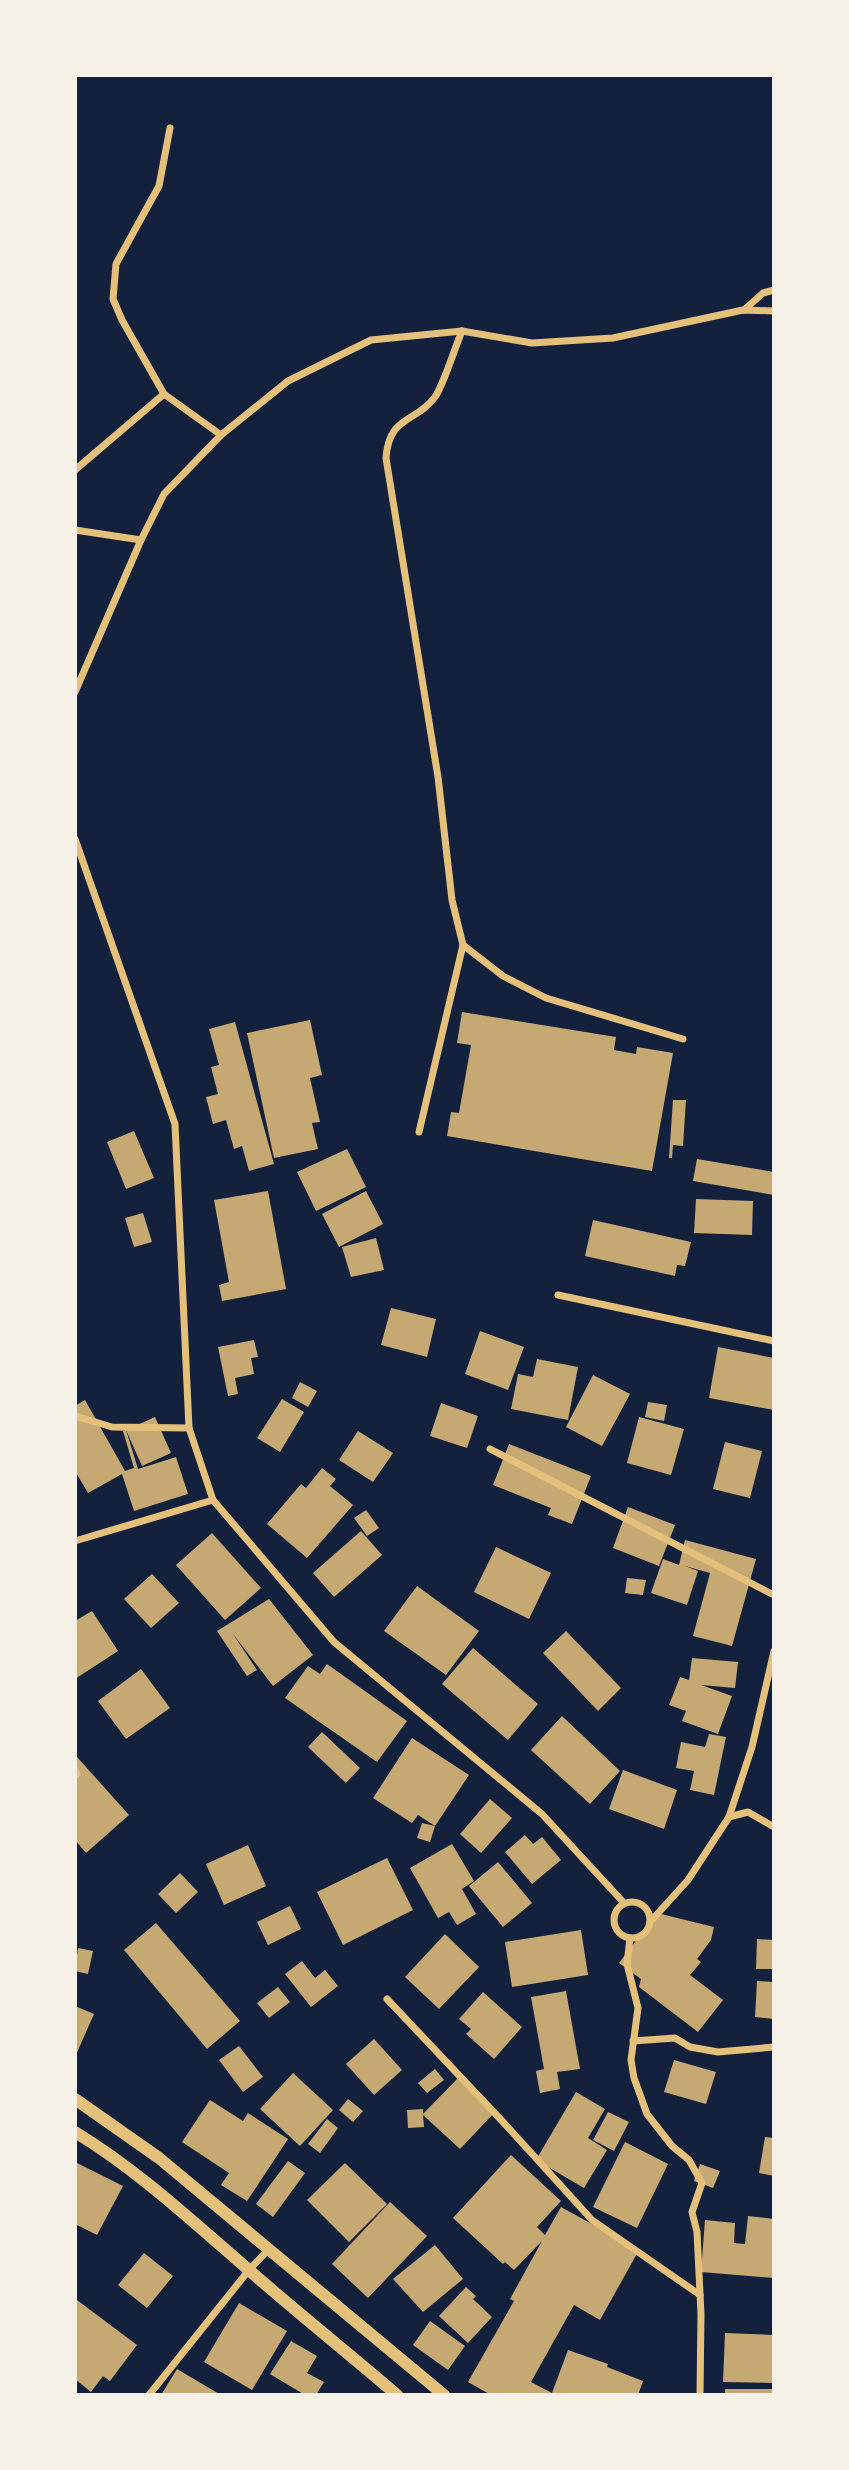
<svg xmlns="http://www.w3.org/2000/svg" width="849" height="2470" font-family="Helvetica,sans-serif">
<style>
.building{fill:#c6a872}
.lines{fill:none;stroke-linecap:round;stroke-linejoin:round}
.minor{stroke:#e5c07b;stroke-width:7}
.tertiary{stroke:#e5c07b;stroke-width:12}
</style>
<rect width="100%" height="100%" fill="#14213d"/>
<!-- building -->
<g class="building">
<polygon points="462,1012 616,1037 614,1050 636,1054 637,1047 673,1053 652,1171 447,1136 451,1112 459,1113 471,1045 457,1043"/>
<polygon points="310,1020 322,1075 310,1078 320,1122 312,1123 318,1149 274,1158 247,1033"/>
<polygon points="235,1022 274,1164 249,1171 242,1146 234,1149 226,1120 213,1124 206,1097 218,1094 211,1067 219,1065 209,1029"/>
<polygon points="673,1100 686,1100 683,1146 673,1145 672,1158 669,1158"/>
<polygon points="134,1131 154,1178 126,1189 107,1142"/>
<polygon points="347,1149 366,1187 316,1211 297,1172"/>
<polygon points="697,1159 774,1172 774,1195 693,1181"/>
<polygon points="268,1191 286,1289 222,1301 219,1285 229,1282 214,1200"/>
<polygon points="366,1191 383,1224 339,1247 322,1214"/>
<polygon points="696,1199 753,1201 752,1235 694,1233"/>
<polygon points="143,1213 152,1242 134,1247 125,1218"/>
<polygon points="593,1220 691,1242 685,1266 677,1265 675,1276 585,1256"/>
<polygon points="376,1238 384,1270 351,1277 342,1247"/>
<polygon points="391,1308 436,1319 427,1357 381,1345"/>
<polygon points="480,1331 524,1347 508,1390 465,1374"/>
<polygon points="254,1340 258,1357 251,1358 254,1374 235,1378 238,1394 228,1396 218,1347"/>
<polygon points="718,1347 774,1358 774,1410 709,1398"/>
<polygon points="537,1359 578,1367 568,1420 511,1409 518,1374 533,1377"/>
<polygon points="593,1375 630,1394 602,1446 566,1427"/>
<polygon points="300,1382 317,1391 308,1407 292,1398"/>
<polygon points="282,1399 304,1412 280,1452 257,1438"/>
<polygon points="85,1400 125,1471 134,1468 123,1431 126,1430 138,1469 176,1457 188,1494 134,1511 122,1474 88,1493 75,1471 75,1406"/>
<polygon points="648,1402 667,1405 664,1421 645,1417"/>
<polygon points="441,1403 478,1416 467,1448 430,1436"/>
<polygon points="155,1417 171,1453 142,1466 126,1430"/>
<polygon points="639,1417 684,1429 671,1475 627,1463"/>
<polygon points="358,1431 393,1453 373,1482 339,1460"/>
<polygon points="725,1442 762,1451 750,1498 713,1489"/>
<polygon points="509,1444 591,1476 572,1524 548,1515 551,1508 493,1485"/>
<polygon points="322,1468 336,1479 330,1486 353,1505 307,1558 267,1524 301,1484 306,1488"/>
<polygon points="628,1507 675,1525 659,1566 613,1548"/>
<polygon points="366,1510 379,1528 367,1536 354,1518"/>
<polygon points="361,1531 382,1555 334,1597 313,1573"/>
<polygon points="212,1533 261,1588 225,1620 176,1565"/>
<polygon points="685,1540 756,1559 732,1646 693,1636 710,1573 685,1566 698,1571 687,1605 651,1593 663,1559 679,1565"/>
<polygon points="496,1547 551,1573 529,1619 474,1592"/>
<polygon points="152,1574 179,1603 151,1628 124,1599"/>
<polygon points="627,1578 646,1580 643,1595 625,1593"/>
<polygon points="417,1586 479,1631 446,1675 384,1631"/>
<polygon points="269,1599 313,1655 273,1686 233,1634 257,1670 247,1676 217,1631"/>
<polygon points="92,1611 118,1651 75,1679 75,1621"/>
<polygon points="566,1631 621,1688 598,1711 543,1653"/>
<polygon points="473,1648 538,1704 508,1740 442,1684"/>
<polygon points="692,1658 738,1662 735,1688 701,1685 732,1696 718,1734 682,1721 686,1711 669,1705 680,1677 689,1680"/>
<polygon points="327,1664 407,1721 377,1762 285,1698 308,1666 320,1674"/>
<polygon points="141,1669 170,1708 126,1739 98,1701"/>
<polygon points="562,1716 620,1771 590,1804 531,1750"/>
<polygon points="322,1732 360,1768 346,1783 308,1747"/>
<polygon points="709,1734 726,1737 714,1795 690,1790 694,1771 676,1768 681,1742 705,1747"/>
<polygon points="412,1738 469,1775 435,1826 418,1815 412,1823 373,1798"/>
<polygon points="77,1757 129,1815 86,1853 75,1840 75,1759"/>
<polygon points="623,1770 677,1790 664,1829 609,1809"/>
<polygon points="490,1799 512,1818 481,1853 460,1834"/>
<polygon points="422,1823 435,1826 430,1842 417,1838"/>
<polygon points="525,1835 533,1844 542,1837 561,1860 532,1884 505,1852"/>
<polygon points="452,1844 474,1881 462,1889 476,1914 457,1925 449,1912 438,1918 410,1868"/>
<polygon points="248,1845 266,1886 224,1905 206,1864"/>
<polygon points="387,1858 413,1910 343,1945 317,1892"/>
<polygon points="498,1862 532,1903 503,1927 469,1886"/>
<polygon points="180,1873 198,1892 176,1913 158,1894"/>
<polygon points="290,1906 301,1929 268,1945 257,1922"/>
<polygon points="657,1913 714,1927 711,1940 697,1959 701,1962 690,1975 723,2000 698,2032 639,1987 641,1979 619,1963"/>
<polygon points="156,1923 240,2021 207,2049 124,1950"/>
<polygon points="581,1930 588,1975 512,1987 505,1942"/>
<polygon points="445,1934 479,1967 439,2009 405,1977"/>
<polygon points="757,1939 774,1940 774,1969 756,1969"/>
<polygon points="78,1948 93,1951 88,1974 75,1971"/>
<polygon points="302,1961 315,1978 325,1970 338,1986 311,2007 285,1974"/>
<polygon points="757,1981 774,1982 774,2019 755,2017"/>
<polygon points="278,1987 290,2002 269,2018 257,2003"/>
<polygon points="566,1991 580,2069 557,2072 560,2089 540,2093 536,2071 544,2069 531,1997"/>
<polygon points="483,1992 522,2027 494,2059 466,2034 471,2029 459,2019"/>
<polygon points="75,2006 94,2014 75,2057"/>
<polygon points="374,2039 402,2070 374,2095 346,2064"/>
<polygon points="239,2046 263,2077 243,2092 219,2060"/>
<polygon points="674,2060 716,2072 706,2104 664,2092"/>
<polygon points="435,2069 444,2080 427,2093 418,2083"/>
<polygon points="293,2073 333,2110 300,2146 260,2109"/>
<polygon points="458,2078 495,2112 460,2149 423,2115 424,2127 408,2128 407,2110 423,2109 423,2114"/>
<polygon points="576,2092 605,2109 588,2138 607,2150 584,2188 536,2160"/>
<polygon points="348,2099 363,2111 353,2122 339,2110"/>
<polygon points="210,2100 243,2121 248,2113 288,2139 247,2201 221,2185 229,2173 182,2142"/>
<polygon points="608,2112 629,2122 614,2151 593,2140"/>
<polygon points="327,2119 338,2128 320,2153 308,2144"/>
<polygon points="765,2137 774,2138 774,2176 759,2173"/>
<polygon points="625,2142 668,2164 637,2228 593,2207"/>
<polygon points="511,2155 561,2201 537,2227 545,2235 561,2207 639,2250 600,2320 574,2305 531,2382 552,2393 568,2350 608,2364 607,2367 643,2381 638,2395 491,2395 468,2382 514,2301 510,2299 542,2241 514,2270 505,2262 503,2264 453,2218"/>
<polygon points="288,2161 305,2173 273,2217 256,2204"/>
<polygon points="75,2162 123,2186 97,2235 75,2224"/>
<polygon points="345,2163 387,2204 349,2242 307,2200"/>
<polygon points="700,2164 720,2171 713,2188 694,2181"/>
<polygon points="390,2202 427,2236 368,2298 332,2264"/>
<polygon points="748,2216 774,2219 774,2278 701,2272 705,2220 735,2223 734,2243 745,2244"/>
<polygon points="435,2245 463,2279 423,2312 393,2279"/>
<polygon points="144,2253 173,2276 147,2308 118,2285"/>
<polygon points="466,2287 476,2296 473,2299 492,2317 468,2343 439,2316"/>
<polygon points="77,2300 137,2345 110,2381 103,2376 91,2392 75,2379"/>
<polygon points="239,2303 287,2331 252,2390 204,2362"/>
<polygon points="430,2321 465,2346 448,2370 413,2345"/>
<polygon points="725,2333 774,2335 774,2383 723,2382"/>
<polygon points="291,2341 317,2356 307,2373 324,2382 316,2395 305,2395 270,2374"/>
<polygon points="177,2369 221,2395 161,2395"/>
<rect x="725" y="2389" width="48" height="6"/>
</g>
<g class="lines">
<!-- minor -->
<g class="minor">
<polyline points="170,128 159,186 116,264 113,299 122,320 164,394 221,435"/>
<polyline points="744,310 763,293 774,290"/>
<polyline points="75,470 164,394"/>
<polyline points="75,530 141,540"/>
<polyline points="75,692 141,540 164,494 221,435 288,381 371,340 462,331 532,343 613,338 743,310 774,311"/>
<polyline points="75,839 175,1124 189,1428 213,1500 334,1642 542,1814 624,1903"/>
<polyline points="463,945 503,976 546,998 683,1039"/>
<path d="M419,1132L463,945L452,900L438,777L386,458C389,415 416,423 435,397C444,384 455,347 462,331"/>
<polyline points="558,1295 774,1341"/>
<polyline points="75,1416 112,1427 189,1428"/>
<polyline points="490,1449 774,1595"/>
<polyline points="75,1541 213,1500"/>
<polyline points="75,1770 77,1774"/>
<polyline points="729,1817 748,1812 774,1827"/>
<circle cx="632" cy="1920" r="18"/>
<polyline points="650,1922 688,1880 729,1817 752,1747 774,1651"/>
<polyline points="630,1938 627,1964 638,2008 631,2060 634,2078 647,2114 672,2146 689,2160 702,2183 692,2212 697,2232 701,2314 700,2395"/>
<polyline points="387,1999 504,2123 592,2220 700,2295"/>
<polyline points="633,2041 675,2038 690,2047 718,2052 774,2047"/>
<polyline points="149,2395 249,2270 268,2250"/>
</g>
<!-- tertiary -->
<g class="tertiary">
<polyline points="75,2099 159,2158 444,2395"/>
<path d="M75,2132C139,2171 193,2222 250,2271C298,2313 348,2353 397,2395"/>
</g>
</g>
<!-- border -->
<rect width="849" height="2470" fill="none" stroke="#f6f1e7" stroke-width="154"/>
</svg>
